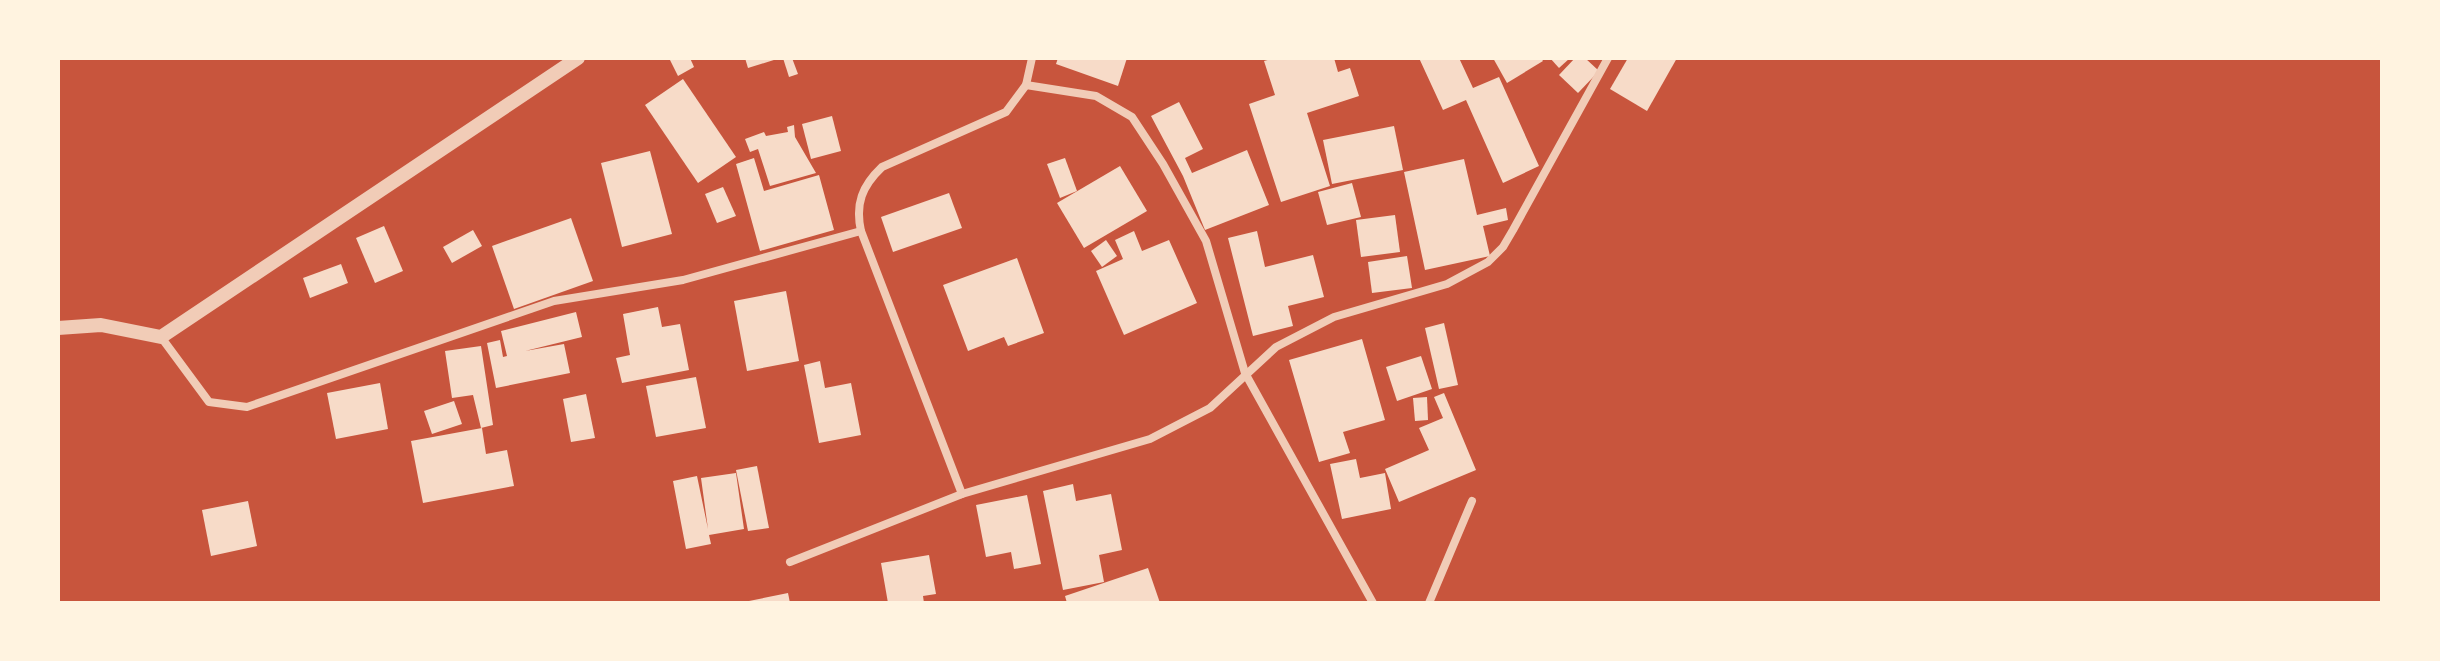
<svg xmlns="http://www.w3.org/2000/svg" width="2440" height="661" font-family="Mulish,sans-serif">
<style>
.building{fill:#f7dbc8}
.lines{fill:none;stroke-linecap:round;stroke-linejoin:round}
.minor{stroke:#f1ccb7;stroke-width:8}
.tertiary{stroke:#f1ccb7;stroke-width:14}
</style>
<rect width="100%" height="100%" fill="#c8553d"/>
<!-- building -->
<g class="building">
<polygon points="669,58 690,58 694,67 678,76"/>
<polygon points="745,58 777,58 777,59 748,68"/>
<polygon points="783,58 792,58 798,74 789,77"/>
<polygon points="1058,58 1127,58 1118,86 1056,64"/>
<polygon points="1275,58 1334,58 1338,72 1350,68 1359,96 1307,113 1330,186 1281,202 1249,104 1275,95 1264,61"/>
<polygon points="1419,58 1459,58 1473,88 1499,77 1539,166 1503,183 1466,100 1443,110"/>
<polygon points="1493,58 1541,58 1543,61 1507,83"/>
<polygon points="1550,58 1570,58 1559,68"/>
<polygon points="1575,58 1585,58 1599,71 1578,93 1559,75"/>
<polygon points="1628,58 1677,58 1647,111 1610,89"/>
<polygon points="683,79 736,157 698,183 645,105"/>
<polygon points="1179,102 1203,149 1185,158 1192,173 1247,150 1269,205 1205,230 1183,176 1151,116"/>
<polygon points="832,116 841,151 811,159 802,124"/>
<polygon points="794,125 795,137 816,173 770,186 758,149 750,152 745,139 764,132 766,136 788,132 787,127"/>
<polygon points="1394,126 1403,170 1332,184 1323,140"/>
<polygon points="650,151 672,234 622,247 601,163"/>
<polygon points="754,158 764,191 819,175 834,230 760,251 736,164"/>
<polygon points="1065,158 1077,191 1060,198 1047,164"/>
<polygon points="1464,159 1477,215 1506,208 1508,220 1483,226 1490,256 1425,270 1404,172"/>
<polygon points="1120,166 1147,211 1084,248 1057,203"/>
<polygon points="1352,183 1361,217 1327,225 1318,192"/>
<polygon points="723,187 736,216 717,223 705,194"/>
<polygon points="949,193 962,228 893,252 881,217"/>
<polygon points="1395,215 1400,252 1361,257 1356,220"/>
<polygon points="571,218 593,281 514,309 492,246"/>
<polygon points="384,226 403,271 375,283 356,238"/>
<polygon points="473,230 482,246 452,263 443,247"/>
<polygon points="1134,231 1142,251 1169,240 1197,303 1124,335 1096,271 1123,259 1115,240"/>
<polygon points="1257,231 1265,267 1313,255 1324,297 1288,306 1293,326 1253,336 1228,238"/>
<polygon points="1106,240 1117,256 1102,267 1091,251"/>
<polygon points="1407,256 1412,288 1372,293 1368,262"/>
<polygon points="1017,258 1044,333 1008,346 1004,337 968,351 943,285"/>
<polygon points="341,264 348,283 310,298 303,278"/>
<polygon points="786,291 799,361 747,371 734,301"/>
<polygon points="658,307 662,327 680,324 689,370 622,383 616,358 630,355 623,314"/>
<polygon points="576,312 582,337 525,351 564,344 570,373 496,388 487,343 500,340 503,357 507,356 501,331"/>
<polygon points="1444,323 1458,385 1439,389 1425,328"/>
<polygon points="1362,339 1385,420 1343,432 1350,453 1319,462 1289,360"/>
<polygon points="481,346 493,425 481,428 473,395 452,398 445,351"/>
<polygon points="1421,356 1432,389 1397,401 1386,367"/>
<polygon points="820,361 825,388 851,383 861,435 819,443 804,365"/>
<polygon points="696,377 706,428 656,437 646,386"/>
<polygon points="380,383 388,429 336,439 327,393"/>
<polygon points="1444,393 1476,470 1399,502 1385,469 1429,450 1419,428 1443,418 1434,397"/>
<polygon points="586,394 595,438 571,442 563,399"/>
<polygon points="1427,397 1428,420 1415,421 1413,398"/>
<polygon points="454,401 462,424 432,434 424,411"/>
<polygon points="482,428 486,454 507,450 514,486 423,503 411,441"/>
<polygon points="1356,459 1360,478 1385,473 1391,509 1342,519 1330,464"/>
<polygon points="757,466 769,528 748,531 736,470"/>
<polygon points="736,473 744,529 709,535 711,544 686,549 673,481 697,476 708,529 701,478"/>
<polygon points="1073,484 1076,501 1111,494 1122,550 1099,555 1104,582 1063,590 1043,491"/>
<polygon points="1027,495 1041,564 1014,569 1011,552 986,557 976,505"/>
<polygon points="248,501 257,546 211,556 202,510"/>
<polygon points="929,555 936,594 923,596 924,603 888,603 881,563"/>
<polygon points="1148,568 1160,603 1067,603 1065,596"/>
<polygon points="788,593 790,603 744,603 744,602"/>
</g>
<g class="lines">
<!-- minor -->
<g class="minor">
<polyline points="1026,85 1096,96 1132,117 1163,164 1206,241 1245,373 1373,603"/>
<path d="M861,231C855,204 862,186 882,167L1006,112L1026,85L1032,58"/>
<polyline points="161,337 209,402 247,407 554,301 683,280 861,231 962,494"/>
<polyline points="790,562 962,494 1150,439 1210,408 1276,347 1334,317 1447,284 1488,262 1503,247 1513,230 1608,58"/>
<polyline points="1429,603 1472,501"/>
</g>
<!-- tertiary -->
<polyline class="tertiary" points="58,328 101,325 161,337 578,58"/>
</g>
<!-- border -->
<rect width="2440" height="661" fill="none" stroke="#fff3e0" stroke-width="120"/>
</svg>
